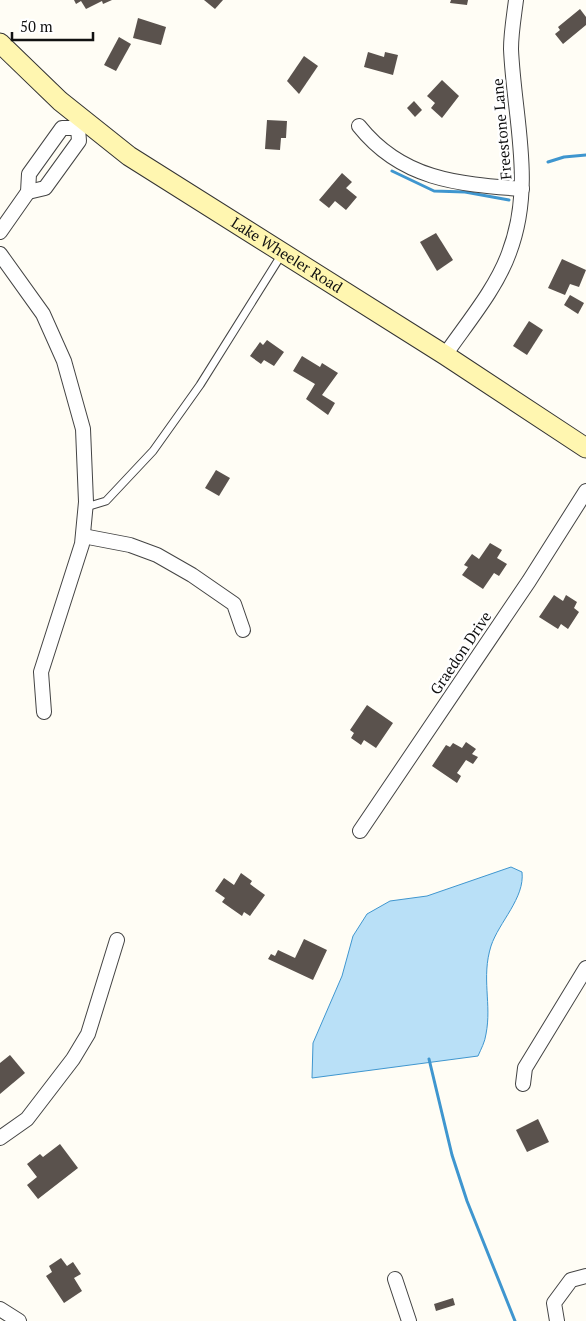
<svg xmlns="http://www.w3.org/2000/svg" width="586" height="1321" font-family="'PT Serif',serif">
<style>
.water{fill:#b9e0f7;stroke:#3f96cf}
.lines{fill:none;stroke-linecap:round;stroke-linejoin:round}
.stream{stroke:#3f96cf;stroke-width:3}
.building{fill:#5a524d}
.lane-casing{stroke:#444;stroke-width:9}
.street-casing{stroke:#444;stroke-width:16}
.secondary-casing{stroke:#333;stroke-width:21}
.lane{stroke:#fff;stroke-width:7}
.street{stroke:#fff;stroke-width:14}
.secondary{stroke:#fff6b0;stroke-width:19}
.labels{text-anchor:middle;stroke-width:5;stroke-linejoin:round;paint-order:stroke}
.street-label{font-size:15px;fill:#111;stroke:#fff}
</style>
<rect width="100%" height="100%" fill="#fffdf5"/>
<!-- water -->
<path class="water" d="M511,867L522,872C525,898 499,922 491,946C481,978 492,1004 486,1034C485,1042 481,1049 478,1056L312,1078L313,1043L342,976L353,936L367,914L390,901L427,896Z"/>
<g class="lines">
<!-- stream -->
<g class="stream">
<polyline points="548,162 564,157 586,155"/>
<polyline points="392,171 434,191 465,192 509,200"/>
<polyline points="429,1059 452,1155 467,1201 515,1321"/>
</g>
</g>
<!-- building -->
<g class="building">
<polygon points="74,0 112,0 103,4 102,1 86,9 81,1 76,4"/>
<polygon points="204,0 223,0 215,9"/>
<polygon points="451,0 468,0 467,5 450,3"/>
<polygon points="580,9 586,17 586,25 563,44 555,34 560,30 558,27"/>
<polygon points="138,18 166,27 161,45 133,38"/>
<polygon points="119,37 131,44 116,71 104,65"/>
<polygon points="368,52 384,57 385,52 398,55 393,75 364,67"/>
<polygon points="304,56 318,66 299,94 287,81"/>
<polygon points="442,80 459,96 442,118 431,108 435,103 427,96"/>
<polygon points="414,101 422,110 415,117 407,108"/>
<polygon points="267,120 287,121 286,138 281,138 280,150 265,149"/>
<polygon points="342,173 352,182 346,188 357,197 346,210 335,201 329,208 319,200"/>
<polygon points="436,233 453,260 437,271 420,242"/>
<polygon points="562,259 586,270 579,287 570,284 565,295 548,288"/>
<polygon points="570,295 584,303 578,314 564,305"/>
<polygon points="529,321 543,330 527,355 513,346"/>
<polygon points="267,340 284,352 274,366 264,360 261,364 250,356 260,342 263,345"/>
<polygon points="302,356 320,367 322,363 338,373 322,395 335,403 328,415 306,399 315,384 293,371"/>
<polygon points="216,470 230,478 219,496 205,488"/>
<polygon points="490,543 502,550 497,558 507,564 499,576 494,573 483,589 462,575 468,567 464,565 472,554 479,559"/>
<polygon points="554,595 563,601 566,595 577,602 574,608 579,612 568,629 561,624 558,629 539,617"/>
<polygon points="367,705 393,723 376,748 364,740 361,745 351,738 354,733 350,730"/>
<polygon points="466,742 476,749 472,754 478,757 473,764 466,760 457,773 461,776 457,783 432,766 446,745 450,747 453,743 462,748"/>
<polygon points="241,873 252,881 250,884 265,895 250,916 244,912 242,916 222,902 225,898 215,891 224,878 234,885"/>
<polygon points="304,939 327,950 313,980 268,959 271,954 275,956 278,950 295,958"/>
<polygon points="10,1055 25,1073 0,1094 0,1063"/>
<polygon points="538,1119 549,1142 527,1152 516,1130"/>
<polygon points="60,1144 78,1168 38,1199 27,1185 37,1177 27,1164 40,1154 43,1157"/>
<polygon points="61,1258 67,1266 73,1262 81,1274 74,1278 82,1291 64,1303 46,1276 52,1272 49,1266"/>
<polygon points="453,1298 455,1305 436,1311 434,1304"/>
</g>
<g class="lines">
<!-- lane casing -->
<g class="lane-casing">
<polyline id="lane" points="86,507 106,501 153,451 200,385 282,254"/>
</g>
<!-- street casing -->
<g class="street-casing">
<g id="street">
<path d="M359,126C402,180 458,184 522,189"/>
<polyline points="28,192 45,188 79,141 78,128 82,122"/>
<polyline points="0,232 28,192 29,174 62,128 78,128"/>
<polyline points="0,254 43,314 64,361 83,429 86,502 82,544 41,672 44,712"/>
<path d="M445,355C467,323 496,289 509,253C535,185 514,118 511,49C511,33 514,16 516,0"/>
<polyline points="83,536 130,545 157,555 192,575 234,604 243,630"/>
<polyline points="360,831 529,581 586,491"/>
<polyline points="523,1084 525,1068 586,968"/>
<polyline points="0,1138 27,1119 73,1059 88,1034 117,940"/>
<polyline points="395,1279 409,1321"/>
<polyline points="0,1309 19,1321"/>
<polyline points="557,1321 554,1303 571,1280 586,1276"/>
</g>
</g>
<!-- secondary casing -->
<g class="secondary-casing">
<g id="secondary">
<path id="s1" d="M0,43L60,101L129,156L445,355L586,448"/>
</g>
</g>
<!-- lane -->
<use href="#lane" class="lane"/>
<!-- street -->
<use href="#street" class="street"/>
<!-- secondary -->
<use href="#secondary" class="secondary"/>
</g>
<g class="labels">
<!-- street labels -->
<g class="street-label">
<text transform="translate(502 129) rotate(-95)" y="5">Freestone Lane</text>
<text dy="5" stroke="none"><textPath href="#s1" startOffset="358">Lake Wheeler Road</textPath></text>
<text transform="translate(461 653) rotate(-56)" y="5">Graedon Drive</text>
</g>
</g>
<!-- scale -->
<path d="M12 32v8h81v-8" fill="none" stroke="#111111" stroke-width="2.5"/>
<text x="20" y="32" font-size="15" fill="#111111" stroke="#ffffff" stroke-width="4" paint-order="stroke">50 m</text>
</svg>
